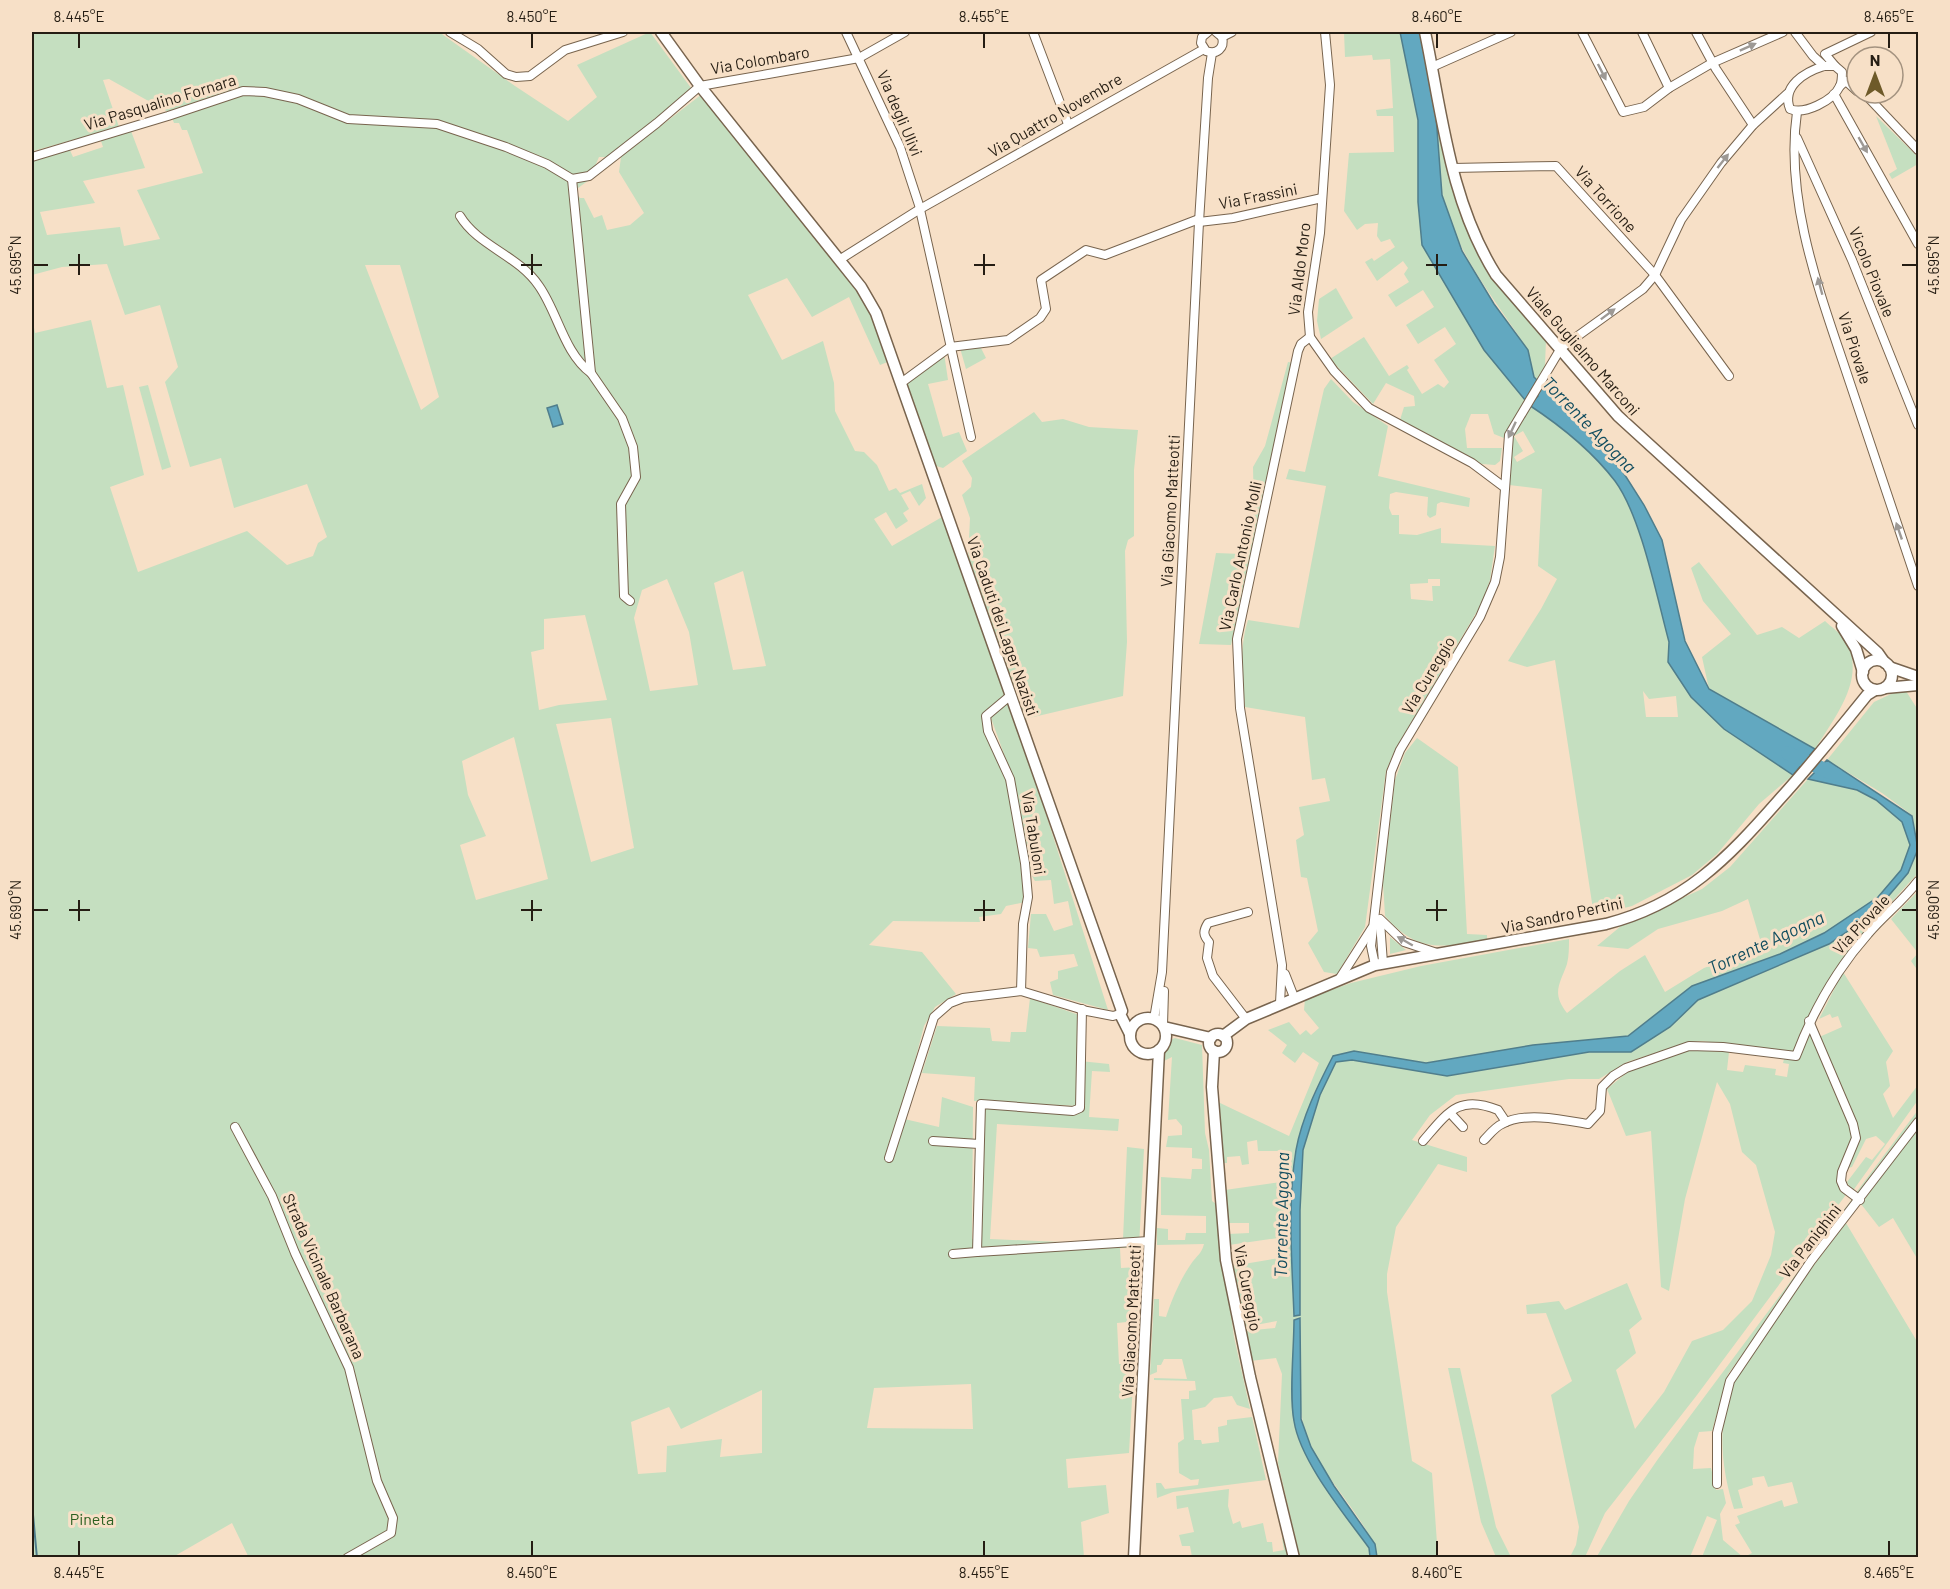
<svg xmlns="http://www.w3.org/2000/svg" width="1950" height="1589" font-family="Barlow,sans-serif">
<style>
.green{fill:#c5dfc0;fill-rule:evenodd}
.water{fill:#62a8c0;stroke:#507e8c;stroke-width:1.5}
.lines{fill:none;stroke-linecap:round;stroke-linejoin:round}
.stream{stroke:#507e8c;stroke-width:2}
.river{stroke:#62a8c0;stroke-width:14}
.minor-casing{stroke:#78644e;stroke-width:10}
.major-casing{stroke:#78644e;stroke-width:13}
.minor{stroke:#fff;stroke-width:8}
.major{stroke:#fff;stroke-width:10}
.oneway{fill:#9d9995}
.ticks{fill:none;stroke:#251d13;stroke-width:2}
.labels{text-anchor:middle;stroke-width:6;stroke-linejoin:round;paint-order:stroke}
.street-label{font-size:16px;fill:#251d13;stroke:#f7e0c7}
.park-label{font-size:16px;fill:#2c6021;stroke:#f7e0c7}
.water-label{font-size:18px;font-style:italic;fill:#114d5f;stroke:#f7e0c7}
.neatline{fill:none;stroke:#251d13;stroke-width:2}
.ticks-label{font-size:15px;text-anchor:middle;fill:#251d13}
</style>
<rect width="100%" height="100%" fill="#f7e0c7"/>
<!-- green -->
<g class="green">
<path d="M32,32H439L515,86L568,121L597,97L577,65L650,32L694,92L613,157H599L589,180L574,191L580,198H584L594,218L602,215L607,230L630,225L644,213L619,172L621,157L702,94L860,290L874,316L890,361L880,365L849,297L812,317L787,278L748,295L782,360L823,341L834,383L835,411L855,451L864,452L877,465L889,491L896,488L900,493L922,484L926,498L919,506L910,491L901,495L909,509L903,513L908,521L896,529L886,512L874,519L892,546L942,517L1027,754L1108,1010L1053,995L1050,982L1058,979V971L1078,966L1074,954L1040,957L1037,949L1028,948L1031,914H1046L1054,931L1073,925L1068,901L1054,904L1051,880L1035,881L1032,876L1013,779L991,718L983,719C988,744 1002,761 1008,784C1019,822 1023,863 1025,902L1006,906L1001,914L979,917L980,922L893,921L869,945L922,952L956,994L935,1007L924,1026L900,1118L939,1127L942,1097L973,1107L972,1239L977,1238L984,1108L1077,1115L1078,1106L974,1101L975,1077L922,1073L937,1026L990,1028L992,1041L1010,1042L1011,1032H1026L1030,998L1082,1016L1080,1061L1109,1064L1110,1072L1092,1071L1089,1117L1119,1119L1118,1131L997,1124L990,1239L1107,1244L1123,1239L1127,1147L1144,1149L1139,1247L1120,1248L1121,1268L1138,1267L1137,1321L1117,1323L1119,1364H1134L1129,1453L1066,1459L1068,1488L1106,1485L1109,1513L1081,1522L1084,1557L249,1558L232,1523L173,1557H32V317L35,333L91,320L107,388L123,385L144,475L110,487L138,572L247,531L287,565L313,556L318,543L327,537L307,484L234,508L221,458L190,467L165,382L178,367L160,305L125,315L107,264L62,267L32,275ZM109,79L170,113L174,123H179L182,130H187L203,173L137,190L160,239L124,246L120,227L47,235L40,212L95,203L83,181L145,168L131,131L101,141L103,147L73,157L69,148L35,158L33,151L119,127L103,80ZM365,265H400L439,397L421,410ZM743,571L766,666L733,670L714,583ZM667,579L689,632L698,685L650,691L634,618L642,590ZM585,615L607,700L559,705L539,710L531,652L544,649V619ZM611,718L634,848L591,862L556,724ZM514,737L548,879L476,900L460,845L486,836L468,795L462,761ZM971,1384L973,1429L867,1428L874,1388ZM762,1390V1453L720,1457L722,1439L667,1446L666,1472L638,1474L631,1422L669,1407L681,1429Z"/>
<polygon points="1344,32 1400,32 1418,120 1418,202 1422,245 1484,350 1525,400 1504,438 1494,434 1488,414 1471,414 1465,429 1467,448 1502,448 1500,461 1495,465 1482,464 1400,420 1404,407 1415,406 1414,396 1386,383 1373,404 1330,359 1364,337 1389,376 1407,365 1409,368 1407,370 1422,394 1438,384 1444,388 1449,382 1434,360 1456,344 1445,327 1418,344 1406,325 1434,307 1423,290 1396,307 1388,295 1409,282 1404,274 1408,268 1403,261 1377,281 1365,262 1372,258 1374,261 1395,247 1390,239 1381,242 1377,236 1378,223 1365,224 1357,230 1344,211 1349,153 1394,152 1393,116 1377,116 1376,110 1393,108 1390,59 1373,60 1372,55 1345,57"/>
<path d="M1435,105L1461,205L1481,251L1546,340L1545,365L1538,381C1528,373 1532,357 1526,347C1494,298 1457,255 1442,196C1435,168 1436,135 1435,105Z"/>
<polygon points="1876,116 1918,157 1918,164 1892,179 1889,174 1897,169"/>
<polygon points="1336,288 1353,318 1321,339 1317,321 1319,299"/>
<polygon points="980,346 986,358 966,369 960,348"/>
<polygon points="944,353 948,380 928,384 943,437 959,432 967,451 943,468 936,466 907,383"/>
<polygon points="1288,362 1293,363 1231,645 1199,644 1216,553 1242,554 1251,534 1254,510 1253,467 1265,446"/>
<path d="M1331,379L1353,402L1388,426L1378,476L1470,498L1469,507L1441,502L1437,504L1436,515L1430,518L1427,515L1428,497L1396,492L1390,494L1389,508L1392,515H1399V534L1417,535L1441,528V543L1495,546L1490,580L1482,603L1396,748L1386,771L1365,927L1337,974L1324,972L1308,943L1318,931L1307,878L1301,877L1296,840L1304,835L1299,807L1330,801L1325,778L1312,780L1305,717L1245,707C1242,676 1239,649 1248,620L1299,628L1326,486L1286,479L1289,469L1305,472L1324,389ZM1428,579H1440V586H1432L1433,601L1411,599L1410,584L1428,583Z"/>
<polygon points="148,385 171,467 162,470 139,387"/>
<path d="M1529,405C1561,426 1592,451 1615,481C1641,517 1657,598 1669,642L1668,662L1734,736L1793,775L1759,804L1717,854L1692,875L1632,906L1594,916L1555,660L1527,667L1508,661L1541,609L1557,579L1538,566L1542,489L1509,485L1510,440ZM1523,431L1535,452L1517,462L1514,457L1523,451L1514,436ZM1643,691L1649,699L1676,696L1678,717H1646Z"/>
<polygon points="1034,412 1042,422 1063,419 1089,427 1138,430 1134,470 1134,536 1128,540 1125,551 1127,642 1123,696 1025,719 968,560 970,518 962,495 971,487 972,478 962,461"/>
<path d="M1699,562L1757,635L1782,627L1799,638L1825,621C1831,627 1842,634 1846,641C1867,679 1834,718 1815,749L1709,689L1702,657L1731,634L1703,601L1691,568Z"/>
<polygon points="1904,688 1918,710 1918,845 1912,815 1882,793 1827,760 1874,702"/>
<path d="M1417,738L1458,767L1467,934L1487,935V940C1442,947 1418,954 1385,916L1383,882L1395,780L1405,753Z"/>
<path d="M1808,779L1857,790L1876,800L1902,822L1910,845L1901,870L1878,897L1824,933L1780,954L1692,986L1628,1036L1533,1045L1426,1063L1354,1051L1333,1056L1314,1093L1291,1193L1294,1315L1303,1150L1320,1095L1336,1062L1352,1060L1447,1076L1589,1052H1631L1670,1027L1698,1000L1829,944L1874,913L1908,873L1918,849V873L1877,918L1839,966L1795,1053L1702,1041L1689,1042L1627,1062L1599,1079H1569L1456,1095L1430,1115L1412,1140L1467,1157V1172L1438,1164L1396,1227L1387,1274V1292L1412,1461L1432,1473L1438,1557H1377C1373,1527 1326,1480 1311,1447C1293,1409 1301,1360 1300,1319C1298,1348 1291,1394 1294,1421C1297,1455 1348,1520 1369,1548L1370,1557H1300L1278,1463L1282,1374L1276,1358L1250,1361L1244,1331L1275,1328L1277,1321L1244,1327L1232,1266L1279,1258L1278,1238L1229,1245L1228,1234L1249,1233V1223H1228L1225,1190L1281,1182L1286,1160L1282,1151H1258L1257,1140L1247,1142L1249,1164L1242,1165L1240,1156L1227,1157V1163H1222L1218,1102L1289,1136L1319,1063L1303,1052L1295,1063L1282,1053L1287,1045L1268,1030L1289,1022L1300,1035L1306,1030L1311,1035L1319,1028L1304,1010L1305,999L1351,983L1421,966L1569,939C1569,947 1569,956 1567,964C1560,984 1551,993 1567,1013L1620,971L1645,955L1665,992L1704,968L1762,946L1748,899L1722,911L1658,929L1628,949L1597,946L1621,926L1702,889L1730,867Z"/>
<polygon points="1918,891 1918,971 1911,961 1918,953 1891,919"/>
<polygon points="1390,937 1406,950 1390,954"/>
<polygon points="1843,972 1893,1051 1886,1062 1890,1086 1883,1094 1893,1118 1918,1085 1918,1100 1852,1192 1847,1182 1866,1157 1872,1160 1885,1144 1876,1136 1866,1139 1852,1167 1848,1168 1860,1139 1842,1172 1848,1192 1697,1395 1605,1513 1585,1557 1570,1557 1576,1545 1579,1527 1551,1395 1572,1381 1546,1313 1527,1314 1526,1305 1559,1301 1565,1310 1627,1283 1642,1319 1629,1330 1636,1353 1616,1370 1635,1429 1664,1392 1692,1341 1723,1330 1752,1301 1771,1255 1775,1232 1756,1165 1742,1152 1730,1104 1717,1082 1685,1199 1669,1291 1661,1287 1651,1131 1626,1136 1607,1089 1630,1070 1688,1050 1729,1052 1727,1070 1743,1072 1745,1065 1776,1069 1775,1075 1787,1077 1789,1064 1783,1063 1784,1059 1795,1060 1809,1021 1817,1038 1842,1027 1838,1016 1832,1018 1830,1014 1819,1019"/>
<path d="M1175,1038L1202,1045L1205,1133L1209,1150L1212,1201L1216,1204L1234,1337L1250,1409L1237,1405L1232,1396L1214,1398L1205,1407L1192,1410L1194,1440H1201L1202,1444L1219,1442L1218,1427L1227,1425V1420L1252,1417L1266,1480L1173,1492L1157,1498L1156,1483H1161L1165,1489L1198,1485L1199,1479L1191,1480L1179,1473L1178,1443L1184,1439L1181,1399H1189V1391L1196,1390L1195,1381L1154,1380V1378L1187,1379L1182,1359H1164L1161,1365H1157V1372L1150,1375L1154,1299H1159V1316L1166,1317C1172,1299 1180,1280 1191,1264C1197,1255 1201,1255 1204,1244L1157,1245V1228L1168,1229V1240H1185L1186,1233H1206V1216L1161,1215V1177L1191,1179L1192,1169H1202V1159L1192,1158V1148L1166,1147L1168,1136L1182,1135V1126L1176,1119L1168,1120L1172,1057L1164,1061V1047L1168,1041Z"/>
<polygon points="1918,1110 1918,1119 1858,1197 1855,1194"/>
<polygon points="1918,1128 1918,1260 1893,1218 1879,1227 1861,1204"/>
<polygon points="1852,1199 1855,1202 1728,1374 1712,1431 1699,1432 1694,1448 1693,1469 1711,1468 1716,1490 1723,1489 1726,1503 1720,1514 1723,1540 1743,1557 1702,1557 1717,1520 1707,1516 1690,1557 1596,1558 1629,1501 1658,1459"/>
<path d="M1846,1223L1918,1343V1557H1744L1752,1553L1735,1525L1740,1523L1737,1516L1782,1500L1784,1507L1798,1503L1792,1482L1768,1487L1764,1476L1752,1478L1753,1485L1738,1490L1743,1508L1734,1509C1721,1468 1717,1426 1732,1384C1737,1371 1749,1358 1757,1346C1785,1303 1815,1263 1846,1223Z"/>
<polygon points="1448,1368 1460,1368 1496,1527 1511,1557 1496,1557 1481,1522"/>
<polygon points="1229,1489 1228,1506 1233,1524 1240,1521 1242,1528 1263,1523 1267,1542 1272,1542 1273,1552 1284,1550 1282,1538 1285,1538 1290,1557 1192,1557 1190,1546 1182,1546 1179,1535 1194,1532 1188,1507 1177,1509 1176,1496"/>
</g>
<!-- water -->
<g class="water">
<polygon points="1400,32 1421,32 1435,103 1442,195 1462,251 1494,304 1528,350 1534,377 1537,380 1525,400 1484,350 1422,245 1418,202 1418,120"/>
<path d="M1542,384L1623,472L1644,505L1662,540L1685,641L1709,689L1815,749L1793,775L1724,729L1691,697L1668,662L1669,642C1657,598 1641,516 1615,481C1592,451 1561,426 1529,405L1538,396L1536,392Z"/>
<polygon points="557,405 563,424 553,427 547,408"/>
<path d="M1827,760L1912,816L1918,849L1908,873L1874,913L1829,944L1698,1000L1670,1027L1631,1052H1589L1447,1076L1352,1060L1336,1062L1320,1095L1303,1150L1300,1210V1315L1294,1316C1292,1260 1287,1205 1296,1150C1302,1117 1318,1085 1333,1056L1354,1051L1426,1063L1533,1045L1628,1036L1692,986L1780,954L1824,933L1878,897L1901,870L1910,845L1902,822L1876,800L1857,790L1808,779Z"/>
<path d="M1300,1318L1301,1419L1311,1447L1334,1486L1375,1544L1377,1557H1370L1369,1548C1345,1515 1300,1461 1294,1421C1289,1395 1294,1348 1294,1320Z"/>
</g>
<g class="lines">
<!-- stream -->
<polyline class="stream" points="32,1504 37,1558"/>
<!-- river -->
<polyline class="river" points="1788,753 1836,775"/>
<!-- minor casing -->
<g class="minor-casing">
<g id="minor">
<polyline points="450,32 478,49 506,74 516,77 530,76 565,50 623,32"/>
<polyline points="846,32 900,147 919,205 971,437"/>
<polyline points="1033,32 1068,124"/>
<path d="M1208,32L1202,37L1201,43L1206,51C1217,55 1225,48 1222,37L1216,32"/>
<polyline points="1325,32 1330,85 1320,233 1308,312 1310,337 1334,371 1369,408 1472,463 1504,487"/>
<polyline points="1582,32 1623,112 1644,107 1669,88 1712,63 1783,32"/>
<polyline points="1642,32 1669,88"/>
<polyline points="1696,32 1716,69 1753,125"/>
<polyline points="1795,32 1813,56 1824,66"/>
<polyline points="1222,37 1232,32"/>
<path d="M1824,66H1835L1842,72C1842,76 1842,82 1840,86C1833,101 1804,115 1790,109C1781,86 1805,72 1824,66Z"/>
<polyline points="1835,66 1825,54 1871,32"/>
<polyline points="1432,67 1511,32"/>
<polyline points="1840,86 1846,81 1857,91"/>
<polyline points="1864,93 1918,150"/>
<polyline points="1834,94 1918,244"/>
<path d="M1797,112C1784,203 1822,298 1850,383C1873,451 1895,519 1918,586"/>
<polyline points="1797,138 1852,260 1918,425"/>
<polyline points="32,157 168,116 243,91 265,92 298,99 348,119 437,124 506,147 547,164 572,179"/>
<polyline points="1453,168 1556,166 1655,275 1729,376"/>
<polyline points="572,179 591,373 622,418 633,447 636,477 621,504 624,596 630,601"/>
<polyline points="572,179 589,176 657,123 700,86 859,58 905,32"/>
<path d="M460,216C478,246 518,255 539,286C558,313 564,353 591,373"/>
<polyline points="1199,222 1233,218 1322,198"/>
<polyline points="839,260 920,209 1204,49"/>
<polyline points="901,383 950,347 1008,340 1040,318 1046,309 1041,280 1086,250 1105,255 1199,219"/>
<polyline points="1011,695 986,716 988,731 1010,779 1025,863 1028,897 1023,924 1021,991"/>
<polyline points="1380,919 1404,942 1437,953"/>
<polyline points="1380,922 1383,963"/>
<polyline points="1375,965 1371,946 1391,772 1400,750 1480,617 1495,582 1500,557 1509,435 1561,348 1643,289 1655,275 1681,220 1721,163 1753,125 1787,94"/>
<polyline points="1285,974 1294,997"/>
<polyline points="1340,978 1372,928"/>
<polyline points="1280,1003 1282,965 1240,708 1237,639 1298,351 1301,344 1310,337"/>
<polyline points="1154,1019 1162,972 1199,222 1208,78 1212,53"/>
<path d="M1246,1019L1213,976L1207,958L1209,942C1203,935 1203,931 1208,923L1248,912"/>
<polyline points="1809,1021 1853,1124 1856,1138 1842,1172 1841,1181 1844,1188 1860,1200"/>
<polyline points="1163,1025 1164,991"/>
<polyline points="1451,1114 1463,1127"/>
<polyline points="235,1127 272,1196 295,1253 349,1368 377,1481 393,1518 391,1533 347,1558"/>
<path d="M1484,1140C1489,1135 1495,1127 1502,1124C1524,1111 1565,1120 1588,1124L1600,1111L1602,1087L1613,1076L1626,1068L1689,1046L1723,1047L1796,1056C1813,1011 1836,970 1868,934C1884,915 1903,901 1918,881"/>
<polyline points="933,1141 979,1144"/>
<path d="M1423,1141C1448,1112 1459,1094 1498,1110L1506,1122"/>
<polyline points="889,1158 934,1017 950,1003 963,998 1021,991 1087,1011 1113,1016 1120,1014"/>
<polyline points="977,1252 1149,1241"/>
<polyline points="953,1254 977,1252 981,1104 1073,1111 1080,1108 1082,1009"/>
<polyline points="1717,1484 1717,1433 1730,1381 1811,1261 1918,1122"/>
</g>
</g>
<!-- major casing -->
<g class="major-casing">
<g id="major">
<polyline points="661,32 700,86 861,287 876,313 1122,1011 1120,1014 1130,1034"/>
<path d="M1425,32C1442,114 1450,202 1496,275L1618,416L1878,653L1885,663"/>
<polyline points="1842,626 1856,649 1863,672"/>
<circle cx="1877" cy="675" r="15"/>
<polyline points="1889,667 1918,677"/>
<polyline points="1885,688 1918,685"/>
<circle cx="1148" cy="1036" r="18"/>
<polyline points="1164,1027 1211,1038"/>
<circle cx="1218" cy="1043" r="9"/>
<path d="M1223,1036L1246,1019L1375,965L1606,924C1684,904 1727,859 1778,801C1809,767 1838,731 1867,695L1875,690"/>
<polyline points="1214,1051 1212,1087 1226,1260 1250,1377 1294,1558"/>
<polyline points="1134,1558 1159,1050"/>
</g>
</g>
<!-- minor -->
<use href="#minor" class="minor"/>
<!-- major -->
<use href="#major" class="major"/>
</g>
<!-- one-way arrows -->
<defs><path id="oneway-solid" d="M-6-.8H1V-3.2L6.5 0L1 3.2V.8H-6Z" transform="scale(1.5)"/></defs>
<g class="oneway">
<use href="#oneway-solid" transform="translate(1748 47) rotate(-24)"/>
<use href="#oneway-solid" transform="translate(1602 72) rotate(63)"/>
<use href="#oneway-solid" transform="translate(1863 145) rotate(60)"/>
<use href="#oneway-solid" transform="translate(1723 161) rotate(-52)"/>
<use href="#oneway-solid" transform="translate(1820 286) rotate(-105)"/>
<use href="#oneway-solid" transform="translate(1608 314) rotate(-37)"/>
<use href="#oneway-solid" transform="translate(1512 430) rotate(115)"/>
<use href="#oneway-solid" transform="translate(1899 531) rotate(-109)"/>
<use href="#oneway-solid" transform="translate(1405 941) rotate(-150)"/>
</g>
<!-- ticks -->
<path class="ticks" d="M79,33V48M532,33V48M984,33V48M1437,33V48M1889,33V48M79,254V275M532,254V275M984,254V275M1437,254V275M33,265H48M69,265H90M521,265H542M974,265H995M1426,265H1447M1902,265H1917M79,900V921M532,900V921M984,900V921M1437,900V921M33,910H48M69,910H90M521,910H542M974,910H995M1426,910H1447M1902,910H1917M79,1541V1556M532,1541V1556M984,1541V1556M1437,1541V1556M1889,1541V1556"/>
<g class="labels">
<!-- street labels -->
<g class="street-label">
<text transform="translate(760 60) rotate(-10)" y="6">Via Colombaro</text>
<text transform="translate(160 102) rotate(-17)" y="6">Via Pasqualino Fornara</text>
<text transform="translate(900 113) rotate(67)" y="6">Via degli Ulivi</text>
<text transform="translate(1055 115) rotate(-30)" y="6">Via Quattro Novembre</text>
<text transform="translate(1258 196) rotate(-11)" y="6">Via Frassini</text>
<text transform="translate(1606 199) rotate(48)" y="6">Via Torrione</text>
<text transform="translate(1299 269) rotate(-83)" y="6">Via Aldo Moro</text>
<text transform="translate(1872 272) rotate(68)" y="6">Vicolo Piovale</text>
<text transform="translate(1855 348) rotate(72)" y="6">Via Piovale</text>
<text transform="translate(1583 351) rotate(49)" y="6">Viale Guglielmo Marconi</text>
<text transform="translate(1170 511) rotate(-87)" y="6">Via Giacomo Matteotti</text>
<text transform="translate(1240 556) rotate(-78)" y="6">Via Carlo Antonio Molli</text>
<text transform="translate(1003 626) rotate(71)" y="6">Via Caduti dei Lager Nazisti</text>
<text transform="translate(1428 675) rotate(-59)" y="6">Via Cureggio</text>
<text transform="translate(1034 833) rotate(81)" y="6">Via Tabuloni</text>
<text transform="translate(1562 915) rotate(-12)" y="6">Via Sandro Pertini</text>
<text transform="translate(1861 924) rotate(-47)" y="6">Via Piovale</text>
<text transform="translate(1810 1241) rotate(-52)" y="6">Via Panighini</text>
<text transform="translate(324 1276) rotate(66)" y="6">Strada Vicinale Barbarana</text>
<text transform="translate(1248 1288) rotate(79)" y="6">Via Cureggio</text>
<text transform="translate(1131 1321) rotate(-87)" y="6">Via Giacomo Matteotti</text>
</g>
<!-- park labels -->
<g class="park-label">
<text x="92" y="1525">Pineta</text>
</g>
<!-- water labels -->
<g class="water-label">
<text transform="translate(1589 425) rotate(46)" y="6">Torrente Agogna</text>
<text transform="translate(1766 943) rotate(-25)" y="6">Torrente Agogna</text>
<text transform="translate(1282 1215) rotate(-89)" y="6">Torrente Agogna</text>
</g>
</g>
<!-- border -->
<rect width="1950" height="1589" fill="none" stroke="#f7e0c7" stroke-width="66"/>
<!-- north arrow -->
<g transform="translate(1875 75)"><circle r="28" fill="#f7e0c7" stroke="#a3927f" stroke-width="1.5"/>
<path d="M0-4.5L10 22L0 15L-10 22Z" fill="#6e5a29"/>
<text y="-9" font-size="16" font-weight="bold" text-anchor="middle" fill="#251d13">N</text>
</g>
<rect x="33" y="33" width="1884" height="1523" class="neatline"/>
<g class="ticks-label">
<text x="79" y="22">8.445°E</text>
<text x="532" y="22">8.450°E</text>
<text x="984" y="22">8.455°E</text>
<text x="1437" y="22">8.460°E</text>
<text x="1889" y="22">8.465°E</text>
<text transform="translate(16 265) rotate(-90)" y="5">45.695°N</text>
<text transform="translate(1934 265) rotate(-90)" y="5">45.695°N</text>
<text transform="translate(16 910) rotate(-90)" y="5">45.690°N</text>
<text transform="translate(1934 910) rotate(-90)" y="5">45.690°N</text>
<text x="79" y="1578">8.445°E</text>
<text x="532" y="1578">8.450°E</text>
<text x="984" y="1578">8.455°E</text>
<text x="1437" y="1578">8.460°E</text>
<text x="1889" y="1578">8.465°E</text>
</g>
</svg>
